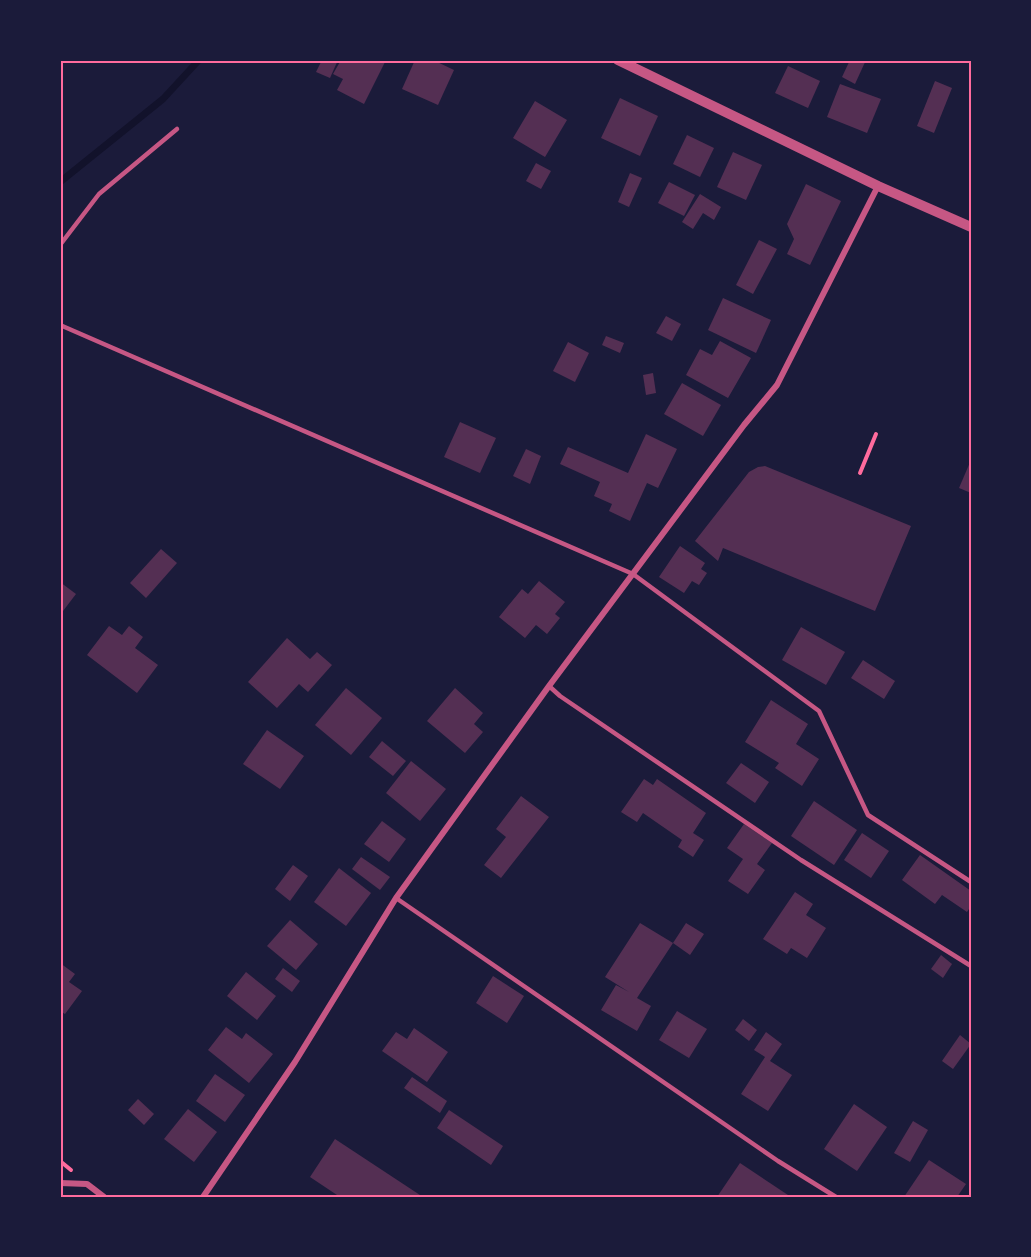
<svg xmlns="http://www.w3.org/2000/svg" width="1031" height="1257" font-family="'IBM Plex Sans',sans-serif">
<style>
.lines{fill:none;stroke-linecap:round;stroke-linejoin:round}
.stream{stroke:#12122b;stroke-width:7}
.building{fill:#542f53}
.path{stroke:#ff6b9d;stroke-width:4}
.service{stroke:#c65784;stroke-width:4.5}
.minor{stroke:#c65784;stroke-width:6}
.tertiary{stroke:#c65784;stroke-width:10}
.neatline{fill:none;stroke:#ff6b9d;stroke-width:2}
</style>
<rect width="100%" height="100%" fill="#1b1b3a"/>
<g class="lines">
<!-- stream -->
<polyline class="stream" points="60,182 163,99 199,60"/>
</g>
<!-- building -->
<g class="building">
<polygon points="322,60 338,60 330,78 316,72"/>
<polygon points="341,60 386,60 364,104 337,90 343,79 333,74"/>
<polygon points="415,60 433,60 454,70 438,105 402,89"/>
<polygon points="850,60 866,60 855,84 842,77"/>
<polygon points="788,66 820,81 808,108 775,93"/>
<polygon points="935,81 952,88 934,133 917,126"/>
<polygon points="840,84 881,99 867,133 827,117"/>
<polygon points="620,98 658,116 640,156 601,138"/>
<polygon points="535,101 567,120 545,157 513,138"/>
<polygon points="687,135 714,148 700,177 673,164"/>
<polygon points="733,152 762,165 746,200 717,187"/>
<polygon points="536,163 551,171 541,189 526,181"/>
<polygon points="630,173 642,178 629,207 618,202"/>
<polygon points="669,182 695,195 684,216 658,203"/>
<polygon points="806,184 841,201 810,265 787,254 794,239 787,224"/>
<polygon points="700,194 721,207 714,220 703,213 693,229 682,222"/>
<polygon points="759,240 777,249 753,294 736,285"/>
<polygon points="723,298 771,320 756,353 708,330"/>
<polygon points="666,316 681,324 672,341 656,333"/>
<polygon points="606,336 624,343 620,353 602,345"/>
<polygon points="720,341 751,358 728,398 686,375 700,349 712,355"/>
<polygon points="568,342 589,353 575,382 553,371"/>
<polygon points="653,373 656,393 646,395 643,375"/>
<polygon points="682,383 721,405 703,436 664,414"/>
<polygon points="460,422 496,438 480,473 444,457"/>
<polygon points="646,434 677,449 658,488 647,483 630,521 609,511 612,504 594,496 600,482 560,464 568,447 628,473"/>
<polygon points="526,449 541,456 530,484 513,476"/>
<polygon points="971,460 971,493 959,488"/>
<polygon points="765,466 911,526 875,611 723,548 718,561 695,541 749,472 758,467"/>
<polygon points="680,546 705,563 701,569 707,573 699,585 692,581 684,593 659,577"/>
<polygon points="161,549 177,563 146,598 130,583"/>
<polygon points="539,581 565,602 555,614 560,618 547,634 536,625 525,638 499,617 522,589 528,594"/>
<polygon points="60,582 76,594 60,615"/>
<polygon points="109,626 122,635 129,626 143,637 135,648 158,665 137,693 87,655"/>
<polygon points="801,627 845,652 826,685 782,660"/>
<polygon points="287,638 310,659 317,652 332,665 308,692 299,684 277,708 248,682"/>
<polygon points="863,660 895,681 884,699 851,678"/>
<polygon points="346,688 382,718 351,755 315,725"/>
<polygon points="455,688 483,713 474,724 483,732 465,753 427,721"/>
<polygon points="771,700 808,724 796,744 819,759 802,786 775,768 779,763 745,742"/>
<polygon points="267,730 304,756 280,789 243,764"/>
<polygon points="382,741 406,761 393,776 369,757"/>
<polygon points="411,761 446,789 420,821 386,793"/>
<polygon points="741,763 769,782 755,803 726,783"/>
<polygon points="644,779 653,785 657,779 706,813 693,833 704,840 693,857 678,847 682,840 643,813 637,822 621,812"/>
<polygon points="521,796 549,817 501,878 484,865 506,837 496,829"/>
<polygon points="814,801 857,830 834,865 791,836"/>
<polygon points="382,821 406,839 389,862 364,844"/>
<polygon points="744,824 772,843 757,864 765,870 748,894 728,881 743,859 727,848"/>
<polygon points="862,833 889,851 871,878 844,860"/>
<polygon points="920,855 971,891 971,906 967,912 942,895 935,904 902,880"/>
<polygon points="361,857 390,877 380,890 352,869"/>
<polygon points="293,865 308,876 290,901 275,889"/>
<polygon points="339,868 371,893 346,926 314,902"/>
<polygon points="795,892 813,904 806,915 826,928 807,958 791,948 787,954 763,939"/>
<polygon points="290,920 318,944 296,970 267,946"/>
<polygon points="640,923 673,943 637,998 651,1006 637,1031 601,1010 616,985 629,992 605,977"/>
<polygon points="686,923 704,934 690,955 673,943"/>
<polygon points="941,955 952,964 943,978 931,969"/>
<polygon points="60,963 75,974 69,982 82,991 65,1014 60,1011"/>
<polygon points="283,968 300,981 292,992 275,979"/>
<polygon points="246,972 276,996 257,1020 227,996"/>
<polygon points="493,976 524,996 507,1023 476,1003"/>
<polygon points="677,1011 707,1029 689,1058 659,1040"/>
<polygon points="743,1019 757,1030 749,1041 735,1030"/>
<polygon points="226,1027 242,1039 246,1033 273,1054 249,1083 208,1050"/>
<polygon points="414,1028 448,1052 427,1082 382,1051 396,1032 407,1039"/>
<polygon points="766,1032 782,1044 770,1061 792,1075 768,1111 741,1094 765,1057 754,1050"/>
<polygon points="960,1035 971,1044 953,1069 942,1061"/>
<polygon points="215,1074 245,1095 225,1122 196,1101"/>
<polygon points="412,1077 447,1101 440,1113 404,1088"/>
<polygon points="138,1099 154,1114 144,1125 128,1110"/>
<polygon points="854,1104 887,1127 857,1171 824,1149"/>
<polygon points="188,1109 217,1132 194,1162 164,1139"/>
<polygon points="449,1110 503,1146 491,1165 437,1128"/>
<polygon points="913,1121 928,1130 910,1162 894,1153"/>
<polygon points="335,1139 423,1197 340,1197 310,1177"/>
<polygon points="929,1160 966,1184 957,1197 904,1197"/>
<polygon points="740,1163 791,1197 717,1197"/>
</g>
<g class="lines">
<!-- path -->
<g class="path">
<polyline points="860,473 876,434"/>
<polyline points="60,1161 71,1170"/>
</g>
<!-- service -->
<g class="service">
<polyline points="60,245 99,194 177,129"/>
<polyline points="60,325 633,574 819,711 868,815 971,882"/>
<polyline points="549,686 560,696 801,860 971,966"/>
<polyline points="396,898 778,1161 836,1197"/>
</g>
<!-- minor -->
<g class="minor">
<polyline points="60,1183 87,1184 104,1197"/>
<polyline points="203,1197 295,1062 396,898 549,686 744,425 777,385 878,186"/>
</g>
<!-- tertiary -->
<polyline class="tertiary" points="618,60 878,186 971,227"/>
</g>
<!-- border -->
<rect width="1031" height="1257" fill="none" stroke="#1b1b3a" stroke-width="123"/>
<rect x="62" y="62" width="908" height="1134" class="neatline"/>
</svg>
